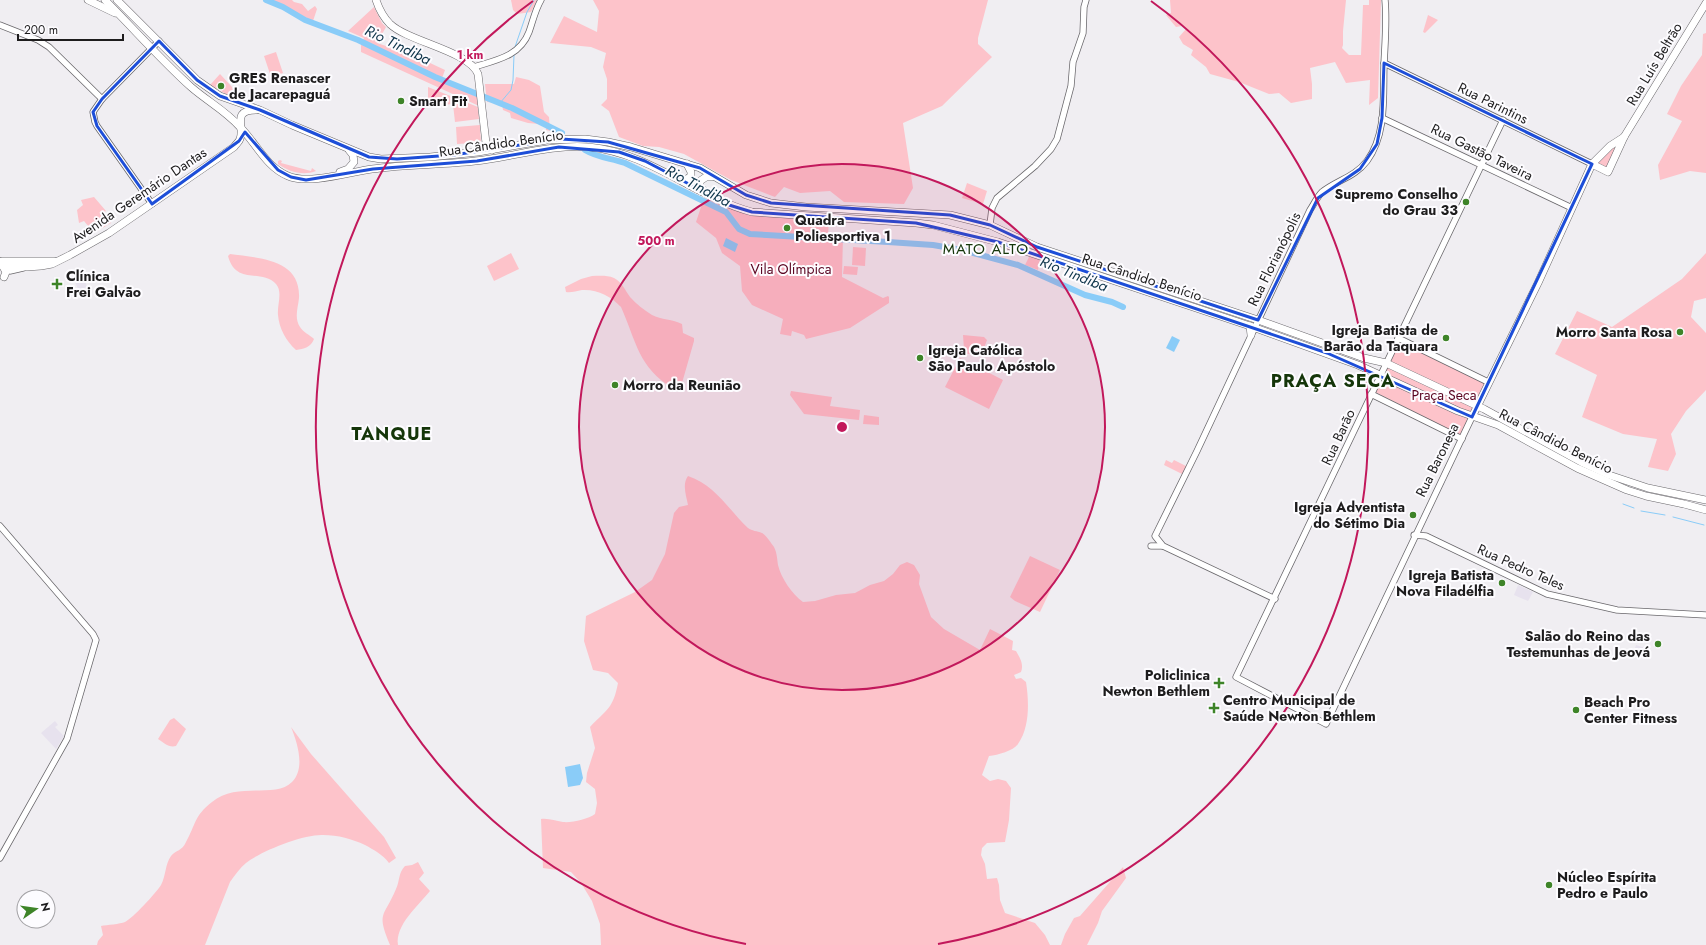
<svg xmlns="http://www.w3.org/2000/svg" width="1706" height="945" font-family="Jost,sans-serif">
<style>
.built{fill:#e7e2ee}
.green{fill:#fdc3ca}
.water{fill:#8accf8}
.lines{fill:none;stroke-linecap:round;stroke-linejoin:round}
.stream{stroke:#8accf8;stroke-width:1}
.river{stroke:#8accf8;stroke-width:6}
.minor-casing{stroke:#69676b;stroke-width:7}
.major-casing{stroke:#69676b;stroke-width:8}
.minor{stroke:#fff;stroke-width:5.5}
.major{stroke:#fff;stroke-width:7}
.marked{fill:none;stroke:#1d4ed8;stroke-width:3;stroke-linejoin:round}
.ring{fill:none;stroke:#c2185b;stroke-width:2}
.poi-dot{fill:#3e8428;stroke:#fdfcff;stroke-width:1.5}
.labels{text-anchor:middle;stroke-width:4;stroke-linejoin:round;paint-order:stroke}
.street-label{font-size:14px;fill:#1d1c1d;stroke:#fdfcff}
.poi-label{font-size:14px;font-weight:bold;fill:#1d1c1d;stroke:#fdfcff;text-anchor:start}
.park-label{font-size:14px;fill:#5a0420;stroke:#fdfcff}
.water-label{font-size:15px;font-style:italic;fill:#0e344a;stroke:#fdfcff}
.neighbourhood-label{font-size:15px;letter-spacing:1px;fill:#15360a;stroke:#fdfcff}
.district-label{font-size:18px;font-weight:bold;letter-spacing:1px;fill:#15360a;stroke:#fdfcff}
.centre{fill:#c2185b;stroke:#fdfcff;stroke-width:2}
.ring-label{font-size:12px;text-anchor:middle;font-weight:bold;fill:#c2185b;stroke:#fdfcff;stroke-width:4;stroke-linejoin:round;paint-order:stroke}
</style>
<rect width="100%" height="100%" fill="#f0eef2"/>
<!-- built -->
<g class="built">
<polygon points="81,272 91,296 83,299 72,276"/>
<polygon points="1518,585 1533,592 1528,601 1514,595"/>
<polygon points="1636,645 1648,649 1645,658 1633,654"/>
<polygon points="55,721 58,725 55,727 64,736 56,749 41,733"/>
</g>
<!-- green -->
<g class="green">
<polygon points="269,0 292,0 294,2 302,4 308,11 315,6 317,9 313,21"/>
<polygon points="511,0 537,0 531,12 517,14 513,10"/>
<polygon points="593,0 988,0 978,38 978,44 992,57 942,106 903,123 913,188 904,204 844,202 830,191 800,193 784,187 775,197 731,180 684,154 659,147 643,146 619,137 609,111 601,105 607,99 607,79 603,67 606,53 591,47 550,43 564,16 597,32 599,11"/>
<polygon points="1170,0 1346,0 1343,31 1343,45 1342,48 1349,55 1361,55 1363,5 1369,5 1369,0 1381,0 1378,98 1369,105 1370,80 1346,83 1335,62 1310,68 1312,84 1312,99 1291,103 1279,93 1269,94 1239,82 1210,74 1206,67 1191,55 1193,50 1183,44 1179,37 1186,29 1182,26 1176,27 1166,15 1171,13"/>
<polygon points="374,7 382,23 386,27 377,43 413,55 445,70 441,81 478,97 479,106 361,52 361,44 364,38 348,31"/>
<polygon points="1428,15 1438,20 1425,33 1423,32"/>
<polygon points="1706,33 1706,173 1690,171 1660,180 1658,165 1682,121 1667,114 1681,86 1702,55 1703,34"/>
<polygon points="276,52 283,73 271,77 264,56"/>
<polygon points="220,74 232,87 233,90 229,94 233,98 210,85"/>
<polygon points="516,77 529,80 540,86 544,112 549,117 550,131 546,130 546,127 539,124 528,123 511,118 510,113 503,110 502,103 487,102 485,84 514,84"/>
<polygon points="428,87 478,107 479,119 455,122 453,104 428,106"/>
<polygon points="480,125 481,144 477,146 473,143 457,144 456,127"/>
<polygon points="1624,137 1608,172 1592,164"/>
<path d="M280,160L282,161L281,163L311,171L312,168L316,171C303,176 289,172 278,164V161Z"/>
<polygon points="967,183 987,191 983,204 962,198"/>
<polygon points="705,195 758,214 796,219 829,220 828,235 843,236 842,277 883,298 888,296 889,297 889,303 850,328 806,339 804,335 792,331 791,336 780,334 783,319 752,305 742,291 740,266 722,253 716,238 696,222"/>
<polygon points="94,197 106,211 103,213 111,223 94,233 84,221 79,223 77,210 83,205 81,200"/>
<polygon points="853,247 866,248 865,266 852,265"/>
<polygon points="511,253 519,269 494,281 487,266"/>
<polygon points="1706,253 1706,298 1694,301 1691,317 1706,333 1706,390 1686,411 1671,434 1676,454 1668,471 1648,467 1657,439 1623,434 1582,417 1597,375 1555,354 1577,311 1612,327 1682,279"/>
<path d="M230,254C257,258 301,258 299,298C298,308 294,318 300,327C303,332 310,335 314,339C311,347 304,349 296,350C286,341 279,328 278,315C277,305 283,292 276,284C262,268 236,286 228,256Z"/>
<polygon points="1030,255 1040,259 1038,270 1025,265"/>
<polygon points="844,266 858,267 857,275 843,274"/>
<path d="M592,276C599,276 607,275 614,278C622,282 625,290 630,297C636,304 644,310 652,315C661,320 673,319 682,324L683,333L694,338V341L682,383L678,387L673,388C638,368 636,340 621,307C611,296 597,289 582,290C576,291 571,293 566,292L565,287L581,279Z"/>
<polygon points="963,335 984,337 987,340 984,348 978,354 967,354 967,350 964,349"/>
<polygon points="1397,341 1486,383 1461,436 1375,392"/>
<polygon points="960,358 1003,380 989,409 945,387"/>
<polygon points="791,391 832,397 830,406 860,410 859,420 804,414 790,395"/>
<polygon points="864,415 879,417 879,425 863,424"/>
<polygon points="1166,460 1172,463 1174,460 1188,467 1184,475 1164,465"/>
<path d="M688,476C715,485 728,509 748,528C752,531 757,531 762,533C766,535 771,543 774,547C777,553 777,558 778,565C781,578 792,594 803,602L815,601L836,595L855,593L870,585L884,581L893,574L900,565L907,562L914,565L920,575L919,584L931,617L944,629L980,650L990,629L1013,641L1012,650L1016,651C1020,658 1024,664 1021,672L1014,675L1016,679L1021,678L1026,682C1029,701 1030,727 1018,744C1013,751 998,755 989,756L982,775L990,781L998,779L1006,781L1011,788L1009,820L1005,842L987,843L982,848L981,855L985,864L987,879L997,878L999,885L1000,900L1005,913L1035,923L1045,935L1050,945H601L600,924L592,901L581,883L571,872L543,868L541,819C549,818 555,821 563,822C572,823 588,819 595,814L597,803L595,789L586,782L587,773L595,748L590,727C607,709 613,709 618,683L608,673L593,670L584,641L586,616L635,592L652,580L665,554L674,513L679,507L688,505C686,495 682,484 688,476Z"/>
<polygon points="1030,556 1060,570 1040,612 1015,601 1010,597"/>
<path d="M174,718L186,729L176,746C169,748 164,743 158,739L170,720Z"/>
<path d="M291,727L311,754L384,837L396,858L389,863C382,854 374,850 365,845C352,839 338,835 323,835C304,834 261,851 246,863C240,868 235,875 230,882L205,945H97L98,941L103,935L101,926C107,925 120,924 125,922C133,918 156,893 161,885C166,876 165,864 171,856C176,850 182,851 186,842C196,824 194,816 212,802C237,781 276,799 292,782C306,768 297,742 291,727Z"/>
<path d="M418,862L424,873L419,879L430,891C418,906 395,925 398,945H390C376,911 384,918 396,889C400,881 398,873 405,866L412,865Z"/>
<polygon points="1123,867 1126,878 1102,911 1098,923 1087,945 1061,945 1065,934 1074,918 1080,916"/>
</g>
<!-- water -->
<g class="water">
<polygon points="726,238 738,244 735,252 723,246"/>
<polygon points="1172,336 1180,340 1174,352 1166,348"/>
<polygon points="580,764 583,778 580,785 568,787 565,767"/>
</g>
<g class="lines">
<!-- stream -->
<g class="stream">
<polyline points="515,47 527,12 534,0"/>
<polyline points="500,103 511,90 513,80 514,55"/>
<polyline points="1623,504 1634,508"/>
<polyline points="1641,511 1665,515"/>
<polyline points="1673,517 1704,525"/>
</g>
<!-- river -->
<g class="river">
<polyline points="266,0 283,7 305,20 358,40 435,77 512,108 562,133"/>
<path d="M585,150C598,158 611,158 625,163L726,212L739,229L750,234L888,242L933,245L962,250L1018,265L1085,295L1112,302L1123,307"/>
</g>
<!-- minor casing -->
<g class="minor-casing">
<g id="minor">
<polyline points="0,25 38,40 49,47 102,99"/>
<polyline points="1384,63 1592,164"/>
<path d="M474,67C497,60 520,56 529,32C533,21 535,10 541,0"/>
<polyline points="1382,118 1572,208"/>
<polyline points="152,204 97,126 95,122 93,112 102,99 159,41"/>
<polyline points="990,225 992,208 997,198 1035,166 1051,149 1057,139 1071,86 1073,62 1083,33 1084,7 1086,0"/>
<polyline points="10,271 23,268"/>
<polyline points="1398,338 1488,382"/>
<polyline points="1371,394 1462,439"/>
<polyline points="1472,417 1326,724 1236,677 1503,120"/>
<polyline points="0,526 93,634 96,640 67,739 0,858"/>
<polyline points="1414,535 1426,536 1547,594 1617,610 1706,615"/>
<polyline points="1151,546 1162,546"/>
<path d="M1275,599L1163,546L1155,536L1197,451L1310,210C1314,204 1317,197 1322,192C1337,180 1355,177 1367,161C1387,134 1383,96 1384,64C1385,43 1387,21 1385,0"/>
</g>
</g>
<!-- major casing -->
<g class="major-casing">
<g id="major">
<polyline points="88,0 115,13"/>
<path d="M105,0C134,29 161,60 191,87C207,101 226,111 240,127C256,143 266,167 288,176C309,185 350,172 372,169C406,164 441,165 475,161C513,157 550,144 589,147C651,153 693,196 752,212L916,223L933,225L998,242L1250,326L1358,365L1458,411L1498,425L1577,468L1627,490L1646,496L1684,504L1706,510"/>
<polyline points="117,0 197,80 220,96 260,110 292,125 369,157 381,159 430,157 478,152 547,140 585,139 608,142 631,147 700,168 746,195 771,203 806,207 950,215 990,225 1037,247 1258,320 1364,358 1386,363 1484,409 1581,462 1609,475 1648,488 1706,500"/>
<path d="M376,0C379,9 383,17 390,24C409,42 469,51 478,74L486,143L492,150"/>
<polyline points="1592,164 1608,172 1624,137 1706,3"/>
<polyline points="340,172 348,169 354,162 353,155 349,150"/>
<polyline points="679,179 687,179 691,176 691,172 687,164"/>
<polyline points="705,192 700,186 700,181 706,177 712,177"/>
<polyline points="2,261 54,261"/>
<path d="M0,265L27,267L41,266L52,264L70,255L109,233L234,147C236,144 239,142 240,139C245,127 231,110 256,110"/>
<polyline points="2,265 6,272 4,277"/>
<polyline points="1250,326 1251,335"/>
<polyline points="1472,417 1538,283 1592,164 1610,146 1624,137"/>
</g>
</g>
<!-- minor -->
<use href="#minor" class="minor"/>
<!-- major -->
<use href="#major" class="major"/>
</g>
<!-- marked area -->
<path class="marked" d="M159,41L197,80L220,96L260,110L369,157L397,159L453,155L561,139L608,142L700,168L746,195L771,203L950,215L990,225L1037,247L1258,320L1318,198L1360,169L1377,144L1382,118L1384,63L1592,164L1472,417L1327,353L998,242L916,223L752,212L729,205L645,161L619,152L559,147L477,161L373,169L306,180L291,177L278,170L245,132L239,141L152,204L97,126L93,112L102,99Z"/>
<!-- distance rings -->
<circle cx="842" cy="427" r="263" fill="#c2185b" fill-opacity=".12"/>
<g class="ring">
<circle cx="842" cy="427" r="263"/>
<path d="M746 944A526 526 0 0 1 533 1M1151 1A526 526 0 0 1 938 944"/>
</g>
<!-- markers -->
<g class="poi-dot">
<circle cx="221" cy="86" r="4"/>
<circle cx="401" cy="101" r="4"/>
<circle cx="1466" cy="202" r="4"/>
<circle cx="787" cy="228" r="4"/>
<path d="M55 278h4v4h4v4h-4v4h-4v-4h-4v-4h4z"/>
<circle cx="1680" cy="332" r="4"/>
<circle cx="1446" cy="338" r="4"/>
<circle cx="920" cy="358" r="4"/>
<circle cx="615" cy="385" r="4"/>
<circle cx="1413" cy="515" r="4"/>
<circle cx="1502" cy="583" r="4"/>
<circle cx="1658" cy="644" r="4"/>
<path d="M1217 677h4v4h4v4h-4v4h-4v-4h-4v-4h4z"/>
<path d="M1212 702h4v4h4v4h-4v4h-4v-4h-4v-4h4z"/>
<circle cx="1576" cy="710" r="4"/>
<circle cx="1549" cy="885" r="4"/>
</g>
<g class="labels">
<!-- street labels -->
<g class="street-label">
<text transform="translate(1654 64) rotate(-59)" y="5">Rua Luís Beltrão</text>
<text transform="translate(1493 103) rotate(26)" y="5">Rua Parintins</text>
<text transform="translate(501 143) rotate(-8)" y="5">Rua Cândido Benício</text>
<text transform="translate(1482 152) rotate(26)" y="5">Rua Gastão Taveira</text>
<text transform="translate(139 195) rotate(-34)" y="5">Avenida Geremário Dantas</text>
<text transform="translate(1274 259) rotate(-64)" y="5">Rua Florianópolis</text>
<text transform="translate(1142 277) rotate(18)" y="5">Rua Cândido Benício</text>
<text transform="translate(1338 437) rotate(-65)" y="5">Rua Barão</text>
<text transform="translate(1556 441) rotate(27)" y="5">Rua Cândido Benício</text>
<text transform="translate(1437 460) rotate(-64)" y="5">Rua Baronesa</text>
<text transform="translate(1521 567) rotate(24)" y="5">Rua Pedro Teles</text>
</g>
<!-- poi labels -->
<g class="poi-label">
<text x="229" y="83">GRES Renascer<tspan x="229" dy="16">de Jacarepaguá</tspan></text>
<text x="409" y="106">Smart Fit</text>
<text x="1458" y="199" text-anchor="end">Supremo Conselho<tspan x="1458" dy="16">do Grau 33</tspan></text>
<text x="795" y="225">Quadra<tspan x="795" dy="16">Poliesportiva 1</tspan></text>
<text x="66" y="281">Clínica<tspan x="66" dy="16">Frei Galvão</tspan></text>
<text x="1438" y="335" text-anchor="end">Igreja Batista de<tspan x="1438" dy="16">Barão da Taquara</tspan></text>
<text x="1672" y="337" text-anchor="end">Morro Santa Rosa</text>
<text x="928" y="355">Igreja Católica<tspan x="928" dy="16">São Paulo Apóstolo</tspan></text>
<text x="623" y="390">Morro da Reunião</text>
<text x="1405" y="512" text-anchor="end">Igreja Adventista<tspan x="1405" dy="16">do Sétimo Dia</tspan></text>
<text x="1494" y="580" text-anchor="end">Igreja Batista<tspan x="1494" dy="16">Nova Filadélfia</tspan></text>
<text x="1650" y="641" text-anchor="end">Salão do Reino das<tspan x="1650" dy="16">Testemunhas de Jeová</tspan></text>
<text x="1210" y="680" text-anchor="end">Policlinica<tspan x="1210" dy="16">Newton Bethlem</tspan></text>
<text x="1223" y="705">Centro Municipal de<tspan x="1223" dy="16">Saúde Newton Bethlem</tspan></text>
<text x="1584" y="707">Beach Pro<tspan x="1584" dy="16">Center Fitness</tspan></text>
<text x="1557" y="882">Núcleo Espírita<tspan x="1557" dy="16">Pedro e Paulo</tspan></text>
</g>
<!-- park labels -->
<g class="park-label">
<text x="791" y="274">Vila Olímpica</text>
<text x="1444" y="400">Praça Seca</text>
</g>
<!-- water labels -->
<g class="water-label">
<text transform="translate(398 45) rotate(26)" y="5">Rio Tindiba</text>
<text transform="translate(698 186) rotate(28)" y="5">Rio Tindiba</text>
<text transform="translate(1074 274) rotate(22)" y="5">Rio Tindiba</text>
</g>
<!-- neighbourhood labels -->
<g class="neighbourhood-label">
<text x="986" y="254">MATO ALTO</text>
</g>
<!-- district labels -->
<g class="district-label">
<text x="1333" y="387">PRAÇA SECA</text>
<text x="392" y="440">TANQUE</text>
</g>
</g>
<circle cx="842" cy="427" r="6" class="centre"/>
<g class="ring-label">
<text x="470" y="59">1 km</text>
<text x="656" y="245">500 m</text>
</g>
<!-- north arrow -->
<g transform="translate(36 909) rotate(77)"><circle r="19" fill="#fdfcff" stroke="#a3a2a5"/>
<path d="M0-3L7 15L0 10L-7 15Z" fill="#3e8428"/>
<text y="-6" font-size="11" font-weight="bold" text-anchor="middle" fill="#1d1c1d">N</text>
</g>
<!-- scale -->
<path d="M18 34v6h105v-6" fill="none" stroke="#1d1c1d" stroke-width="2"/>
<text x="24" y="34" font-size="12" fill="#1d1c1d" stroke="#fdfcff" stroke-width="3" paint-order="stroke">200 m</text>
</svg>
